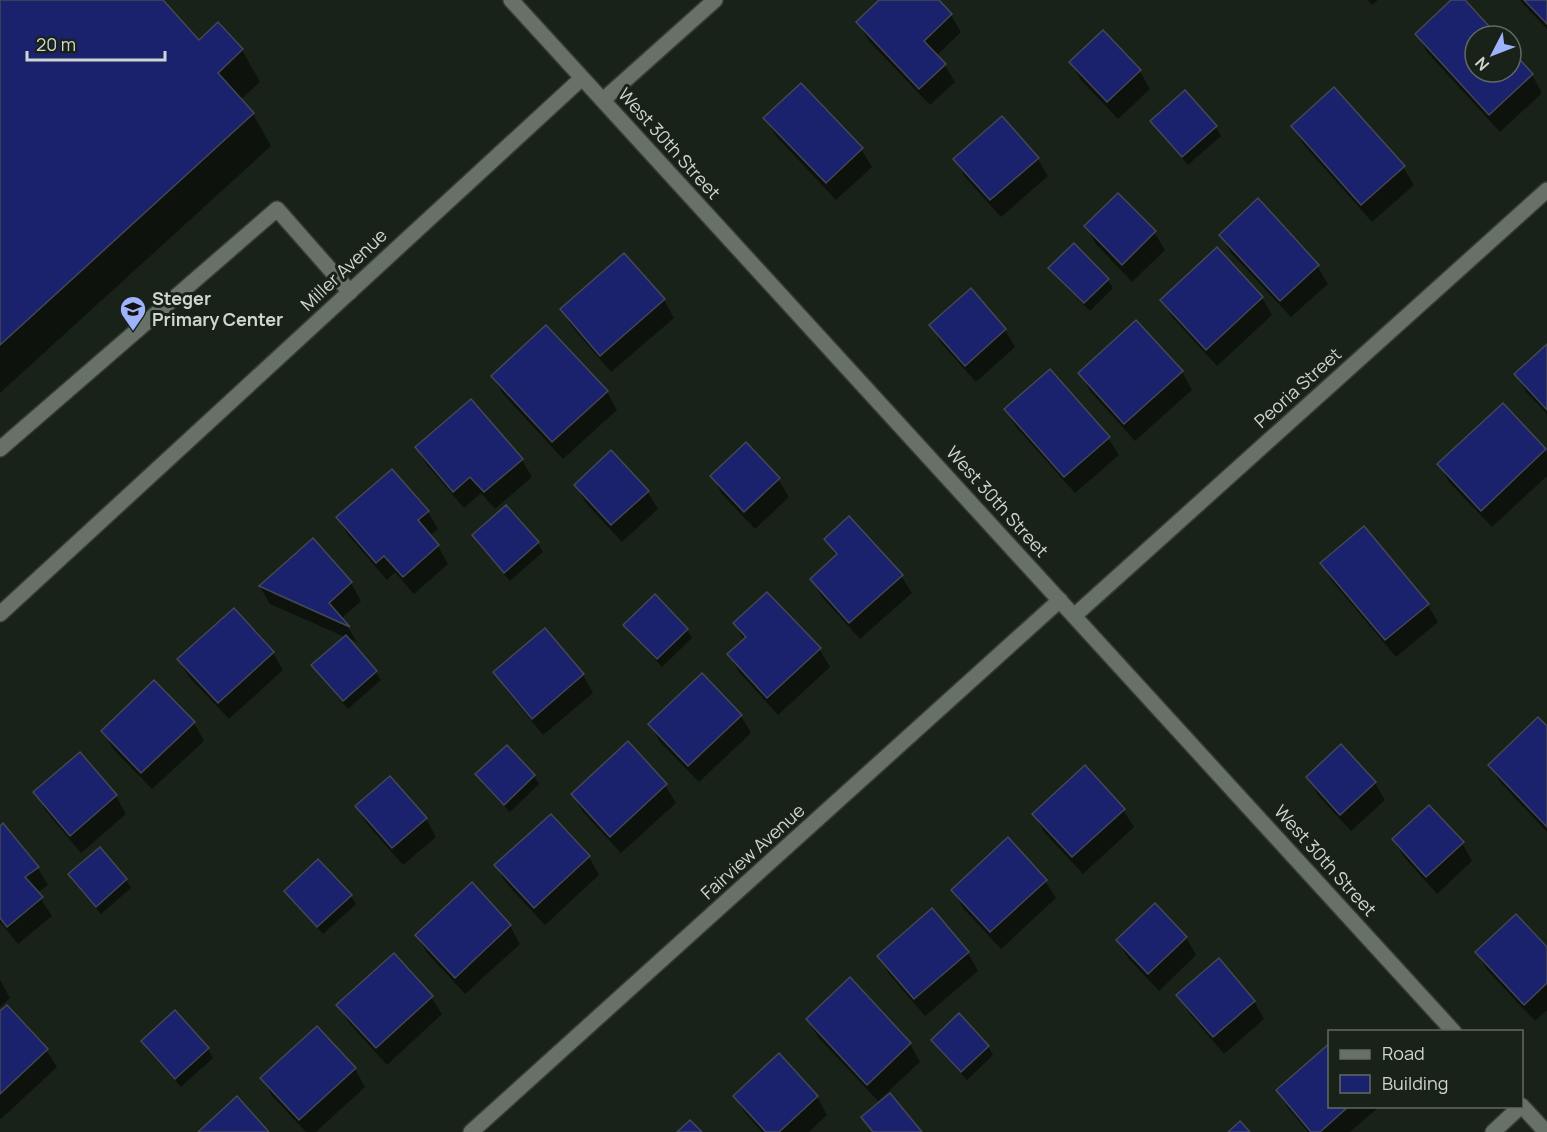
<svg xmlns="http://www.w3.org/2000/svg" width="1547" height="1132" font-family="Manrope,sans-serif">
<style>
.shadow{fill:#0007;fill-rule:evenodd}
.building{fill:#1a216d;stroke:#444854;stroke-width:1.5}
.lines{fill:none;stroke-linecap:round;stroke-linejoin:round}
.minor-casing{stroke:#353b35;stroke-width:18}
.minor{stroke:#677167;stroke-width:15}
.labels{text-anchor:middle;stroke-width:6;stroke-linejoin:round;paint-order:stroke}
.street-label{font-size:18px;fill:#cfd5cf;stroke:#192219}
.poi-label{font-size:18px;font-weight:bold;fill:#cfd5cf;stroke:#192219;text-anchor:start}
</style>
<rect width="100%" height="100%" fill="#192219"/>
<!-- shadow -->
<g class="shadow">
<polygon points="0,0 161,0 199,42 242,50 260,82 240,100 253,114 271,146 0,393"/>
<polygon points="881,0 937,0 951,15 961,32 936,56 944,64 955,82 930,105 868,40 858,22"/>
<polygon points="1368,0 1378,0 1372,5"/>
<polygon points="1454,0 1463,0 1496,36 1475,36 1475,72 1511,72 1511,52 1532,75 1542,93 1500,132 1427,52 1417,34"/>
<polygon points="1520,0 1547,0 1547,29 1523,4"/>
<polygon points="1071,62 1140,71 1150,89 1118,119 1081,80"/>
<polygon points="1184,92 1216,127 1221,136 1188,165 1157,130 1152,121"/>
<polygon points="765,118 861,149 872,167 836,200 776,136"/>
<polygon points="1293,126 1403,167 1414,185 1372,222 1303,144"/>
<polygon points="955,159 1038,159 1048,176 1001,217 965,177"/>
<polygon points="1086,227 1154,232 1165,250 1132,282 1096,244"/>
<polygon points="1221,235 1317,266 1328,284 1291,317 1231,253"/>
<polygon points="1074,245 1108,280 1113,288 1090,311 1055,276 1050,268"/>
<polygon points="1262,298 1272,315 1217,366 1172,317 1162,300"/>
<polygon points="664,300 674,318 611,372 572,327 562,309"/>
<polygon points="1136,322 1182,372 1192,390 1135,441 1090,391 1080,373"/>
<polygon points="931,325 1005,330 1015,347 976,382 941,343"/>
<polygon points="1547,346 1547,414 1526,392 1516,374"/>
<polygon points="492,376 607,392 617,410 563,459 503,394"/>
<polygon points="1503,405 1545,450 1547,453 1547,476 1492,527 1449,482 1439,465"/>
<polygon points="1006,410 1108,438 1119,455 1075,493 1016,427"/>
<polygon points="416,447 522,460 532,477 495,509 481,493 464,508 427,465"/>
<polygon points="712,476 778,479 789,497 755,529 722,494"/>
<polygon points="576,485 647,491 658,509 622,542 586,503"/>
<polygon points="506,507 538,543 543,552 510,581 478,544 474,536"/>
<polygon points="428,512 438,529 429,536 438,546 448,564 414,594 395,572 387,580 348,535 338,518"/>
<polygon points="826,539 901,576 912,593 860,639 822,597 812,579 836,557"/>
<path d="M313,540L351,583L361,601L341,619L348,627L357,642L346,637L376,672L381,680L348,709L318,674L313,665L345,637L270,604L260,587ZM274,591L341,621V624L273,594Z"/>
<polygon points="1322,563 1427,604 1438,622 1396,657 1332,581"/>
<polygon points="734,623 819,649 830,667 778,715 739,672 729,655 744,640"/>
<polygon points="625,625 687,630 692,638 662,667 630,633"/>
<polygon points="273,653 283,670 229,719 189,677 179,660"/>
<polygon points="495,673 583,675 593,693 543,735 506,690"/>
<polygon points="741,716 751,733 699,782 660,742 650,724"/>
<polygon points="194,723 204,741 152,789 113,749 103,731"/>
<polygon points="1547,729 1547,832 1501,783 1490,766"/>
<polygon points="79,754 116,796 126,814 81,853 45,810 35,793"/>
<polygon points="477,774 534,776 539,784 510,812 482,783"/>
<polygon points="1308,778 1375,783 1385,800 1351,831 1318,795"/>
<polygon points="665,785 676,803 621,853 583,812 572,794"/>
<polygon points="357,807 426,819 436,837 403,865 367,824"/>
<polygon points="1123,810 1134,827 1083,874 1044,832 1034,814"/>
<polygon points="551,816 589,857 599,875 545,925 506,883 496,866"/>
<polygon points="0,828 38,868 48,885 37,893 52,916 18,944 0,922"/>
<polygon points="1393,840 1462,843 1472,861 1437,894 1404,857"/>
<polygon points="100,849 126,880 131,888 101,914 74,883 69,875"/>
<polygon points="1045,881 1056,898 1001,949 963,908 953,890"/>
<polygon points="286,891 351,896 356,904 323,934 291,899"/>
<polygon points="510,926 520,944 465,994 427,953 417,935"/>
<polygon points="1186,937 1196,955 1159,991 1128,958 1117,940"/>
<polygon points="1547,950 1547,1010 1535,1021 1487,970 1477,952"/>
<polygon points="968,953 978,971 925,1016 889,974 879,956"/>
<polygon points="0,980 10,998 0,1007"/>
<polygon points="1178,995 1254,1001 1264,1019 1224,1054 1189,1013"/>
<polygon points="431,997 442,1014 387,1065 349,1023 338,1006"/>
<polygon points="175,1012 208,1049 213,1058 181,1087 147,1050 143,1041"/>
<polygon points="0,1013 46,1050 57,1067 1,1119 0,1118"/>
<polygon points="807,1019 910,1044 920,1062 878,1101 818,1037"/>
<polygon points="317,1028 355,1069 365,1087 316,1132 306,1132 272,1096 262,1078"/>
<polygon points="933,1040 988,1046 993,1055 967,1080 938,1049"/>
<polygon points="778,1056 817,1097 827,1115 809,1132 762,1132 745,1113 735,1096"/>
<polygon points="1278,1091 1330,1106 1380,1106 1350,1132 1308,1132 1288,1108"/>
</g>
<!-- building -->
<g class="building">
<polygon points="0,0 163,0 199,40 218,22 243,49 218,73 254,113 0,345"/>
<polygon points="879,0 939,0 952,14 924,41 946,64 919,89 856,22"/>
<polygon points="1451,0 1465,0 1498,36 1475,36 1475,72 1511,72 1511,50 1533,74 1489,115 1415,34"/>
<polygon points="1524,0 1547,0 1547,24"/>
<polygon points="1103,30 1141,70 1107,102 1069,62"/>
<polygon points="801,83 863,148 826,183 763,118"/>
<polygon points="1334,87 1405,166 1361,205 1291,126"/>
<polygon points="1185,90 1217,126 1182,157 1150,121"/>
<polygon points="1002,116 1039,158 990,200 953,159"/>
<polygon points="1118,193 1156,231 1122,265 1084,226"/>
<polygon points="1258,198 1319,265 1280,301 1219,235"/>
<polygon points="1074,243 1109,279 1084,303 1048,268"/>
<polygon points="1217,247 1263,297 1206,350 1160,300"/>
<polygon points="624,253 665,299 600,356 560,309"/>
<polygon points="971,288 1006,329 965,366 929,325"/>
<polygon points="1136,320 1183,371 1124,424 1078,373"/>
<polygon points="546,325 608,391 552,442 491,376"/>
<polygon points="1547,344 1547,410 1514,374"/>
<polygon points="1050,369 1110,437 1064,477 1004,409"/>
<polygon points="471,399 523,459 484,492 470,477 453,492 415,447"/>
<polygon points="1503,403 1546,449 1481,511 1437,464"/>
<polygon points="746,442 780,478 744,512 710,476"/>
<polygon points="611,450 649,491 611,525 574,485"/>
<polygon points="392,469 429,511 418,520 439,545 403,577 384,556 376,563 336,517"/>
<polygon points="506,505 539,542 504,573 472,535"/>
<polygon points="849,516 903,575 849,623 810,579 837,554 824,539"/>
<polygon points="1364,526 1429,604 1385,640 1320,563"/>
<polygon points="313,538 352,582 329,603 350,627 259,586"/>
<polygon points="767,592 821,648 767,698 727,654 746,637 733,623"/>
<polygon points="655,594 688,629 657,659 623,625"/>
<polygon points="234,608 274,652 218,703 177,659"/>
<polygon points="545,628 584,674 532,719 493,672"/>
<polygon points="346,635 377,671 343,701 311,665"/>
<polygon points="702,673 742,715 688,766 648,724"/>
<polygon points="154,680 195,722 141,773 101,731"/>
<polygon points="1538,717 1547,726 1547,827 1488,765"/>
<polygon points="628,741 667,784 610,837 571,794"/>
<polygon points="1341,744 1376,782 1340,815 1306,777"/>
<polygon points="507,745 535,775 504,805 475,774"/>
<polygon points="80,752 117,795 70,836 33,792"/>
<polygon points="1085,765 1125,809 1072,857 1032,814"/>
<polygon points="390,776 427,818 392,848 355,806"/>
<polygon points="1429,805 1464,842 1426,877 1392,839"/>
<polygon points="551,814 590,856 534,908 494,865"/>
<polygon points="3,823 39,867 25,877 43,897 7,927 0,918 0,826"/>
<polygon points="1008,837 1047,880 990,932 951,890"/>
<polygon points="100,847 127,879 96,907 68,874"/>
<polygon points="318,859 352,895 317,927 284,891"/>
<polygon points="472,882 511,925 455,978 415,935"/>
<polygon points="1155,903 1187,937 1148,974 1116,940"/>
<polygon points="932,908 969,952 914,999 877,956"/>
<polygon points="1516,914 1547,947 1547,983 1524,1005 1475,952"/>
<polygon points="394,953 433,996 376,1048 336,1005"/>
<polygon points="1219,958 1255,1001 1213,1037 1176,995"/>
<polygon points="850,977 911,1043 867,1085 806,1019"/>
<polygon points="7,1005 48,1049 0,1094 0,1011"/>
<polygon points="175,1010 209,1048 175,1079 141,1041"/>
<polygon points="959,1013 989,1046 961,1072 931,1040"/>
<polygon points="317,1026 356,1068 299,1120 260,1078"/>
<polygon points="1330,1043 1330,1106 1349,1106 1320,1132 1311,1132 1276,1090"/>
<polygon points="779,1053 818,1096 779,1132 766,1132 733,1096"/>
<polygon points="890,1093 922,1132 873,1132 861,1117"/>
<polygon points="237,1096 269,1132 198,1132"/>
<polygon points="690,1120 702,1132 677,1132"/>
<polygon points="1240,1121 1250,1132 1228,1132"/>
</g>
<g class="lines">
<!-- minor casing -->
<g class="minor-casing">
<g id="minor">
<polyline points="511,0 1454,1032"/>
<polyline points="603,100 715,0"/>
<polyline points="0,449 277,209 350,292"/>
<polyline points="0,614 582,78"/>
<polyline points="1074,616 1547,190"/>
<polyline points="1522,1106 1546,1132"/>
<polyline points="471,1132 1060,600"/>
<polyline points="1493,1132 1521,1106"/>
</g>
</g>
<!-- minor -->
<use href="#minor" class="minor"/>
</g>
<!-- icons -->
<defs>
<g id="school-pin" transform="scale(1.35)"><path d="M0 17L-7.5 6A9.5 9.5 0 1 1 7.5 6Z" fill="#9fb3fd" stroke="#192219"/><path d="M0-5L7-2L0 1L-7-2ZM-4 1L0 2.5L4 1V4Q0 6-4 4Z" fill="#111"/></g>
</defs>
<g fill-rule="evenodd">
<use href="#school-pin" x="133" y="309"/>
</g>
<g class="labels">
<!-- street labels -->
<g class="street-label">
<text transform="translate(669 144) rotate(48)" y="6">West 30th Street</text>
<text transform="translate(344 270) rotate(-43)" y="6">Miller Avenue</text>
<text transform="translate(1298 388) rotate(-42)" y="6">Peoria Street</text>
<text transform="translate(997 502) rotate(48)" y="6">West 30th Street</text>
<text transform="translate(753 852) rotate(-42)" y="6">Fairview Avenue</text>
<text transform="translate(1325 861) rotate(48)" y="6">West 30th Street</text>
</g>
<!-- poi labels -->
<g class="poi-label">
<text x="152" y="305">Steger<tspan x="152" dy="21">Primary Center</tspan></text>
</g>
</g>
<!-- legend -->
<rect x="1328" y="1030" width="195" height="78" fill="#192219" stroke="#626a62" stroke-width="1.5"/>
<rect x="1340" y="1050" width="30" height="9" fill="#677167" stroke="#626a62" stroke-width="1.5"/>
<text x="1382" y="1060" font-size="18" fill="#cfd5cf">Road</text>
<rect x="1340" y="1075" width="30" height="18" fill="#1a216d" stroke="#626a62" stroke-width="1.5"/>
<text x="1382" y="1090" font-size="18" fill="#cfd5cf">Building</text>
<!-- north arrow -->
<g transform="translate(1493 54) rotate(228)"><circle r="28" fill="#192219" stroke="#626a62" stroke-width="1.5"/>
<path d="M0-4.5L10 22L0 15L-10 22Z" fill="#9fb3fd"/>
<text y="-9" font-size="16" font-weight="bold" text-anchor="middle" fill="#cfd5cf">N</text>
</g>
<!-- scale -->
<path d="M27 51v9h138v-9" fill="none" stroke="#cfd5cf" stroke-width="3"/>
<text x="36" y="51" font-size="18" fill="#cfd5cf" stroke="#192219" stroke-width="4.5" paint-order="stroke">20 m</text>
</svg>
